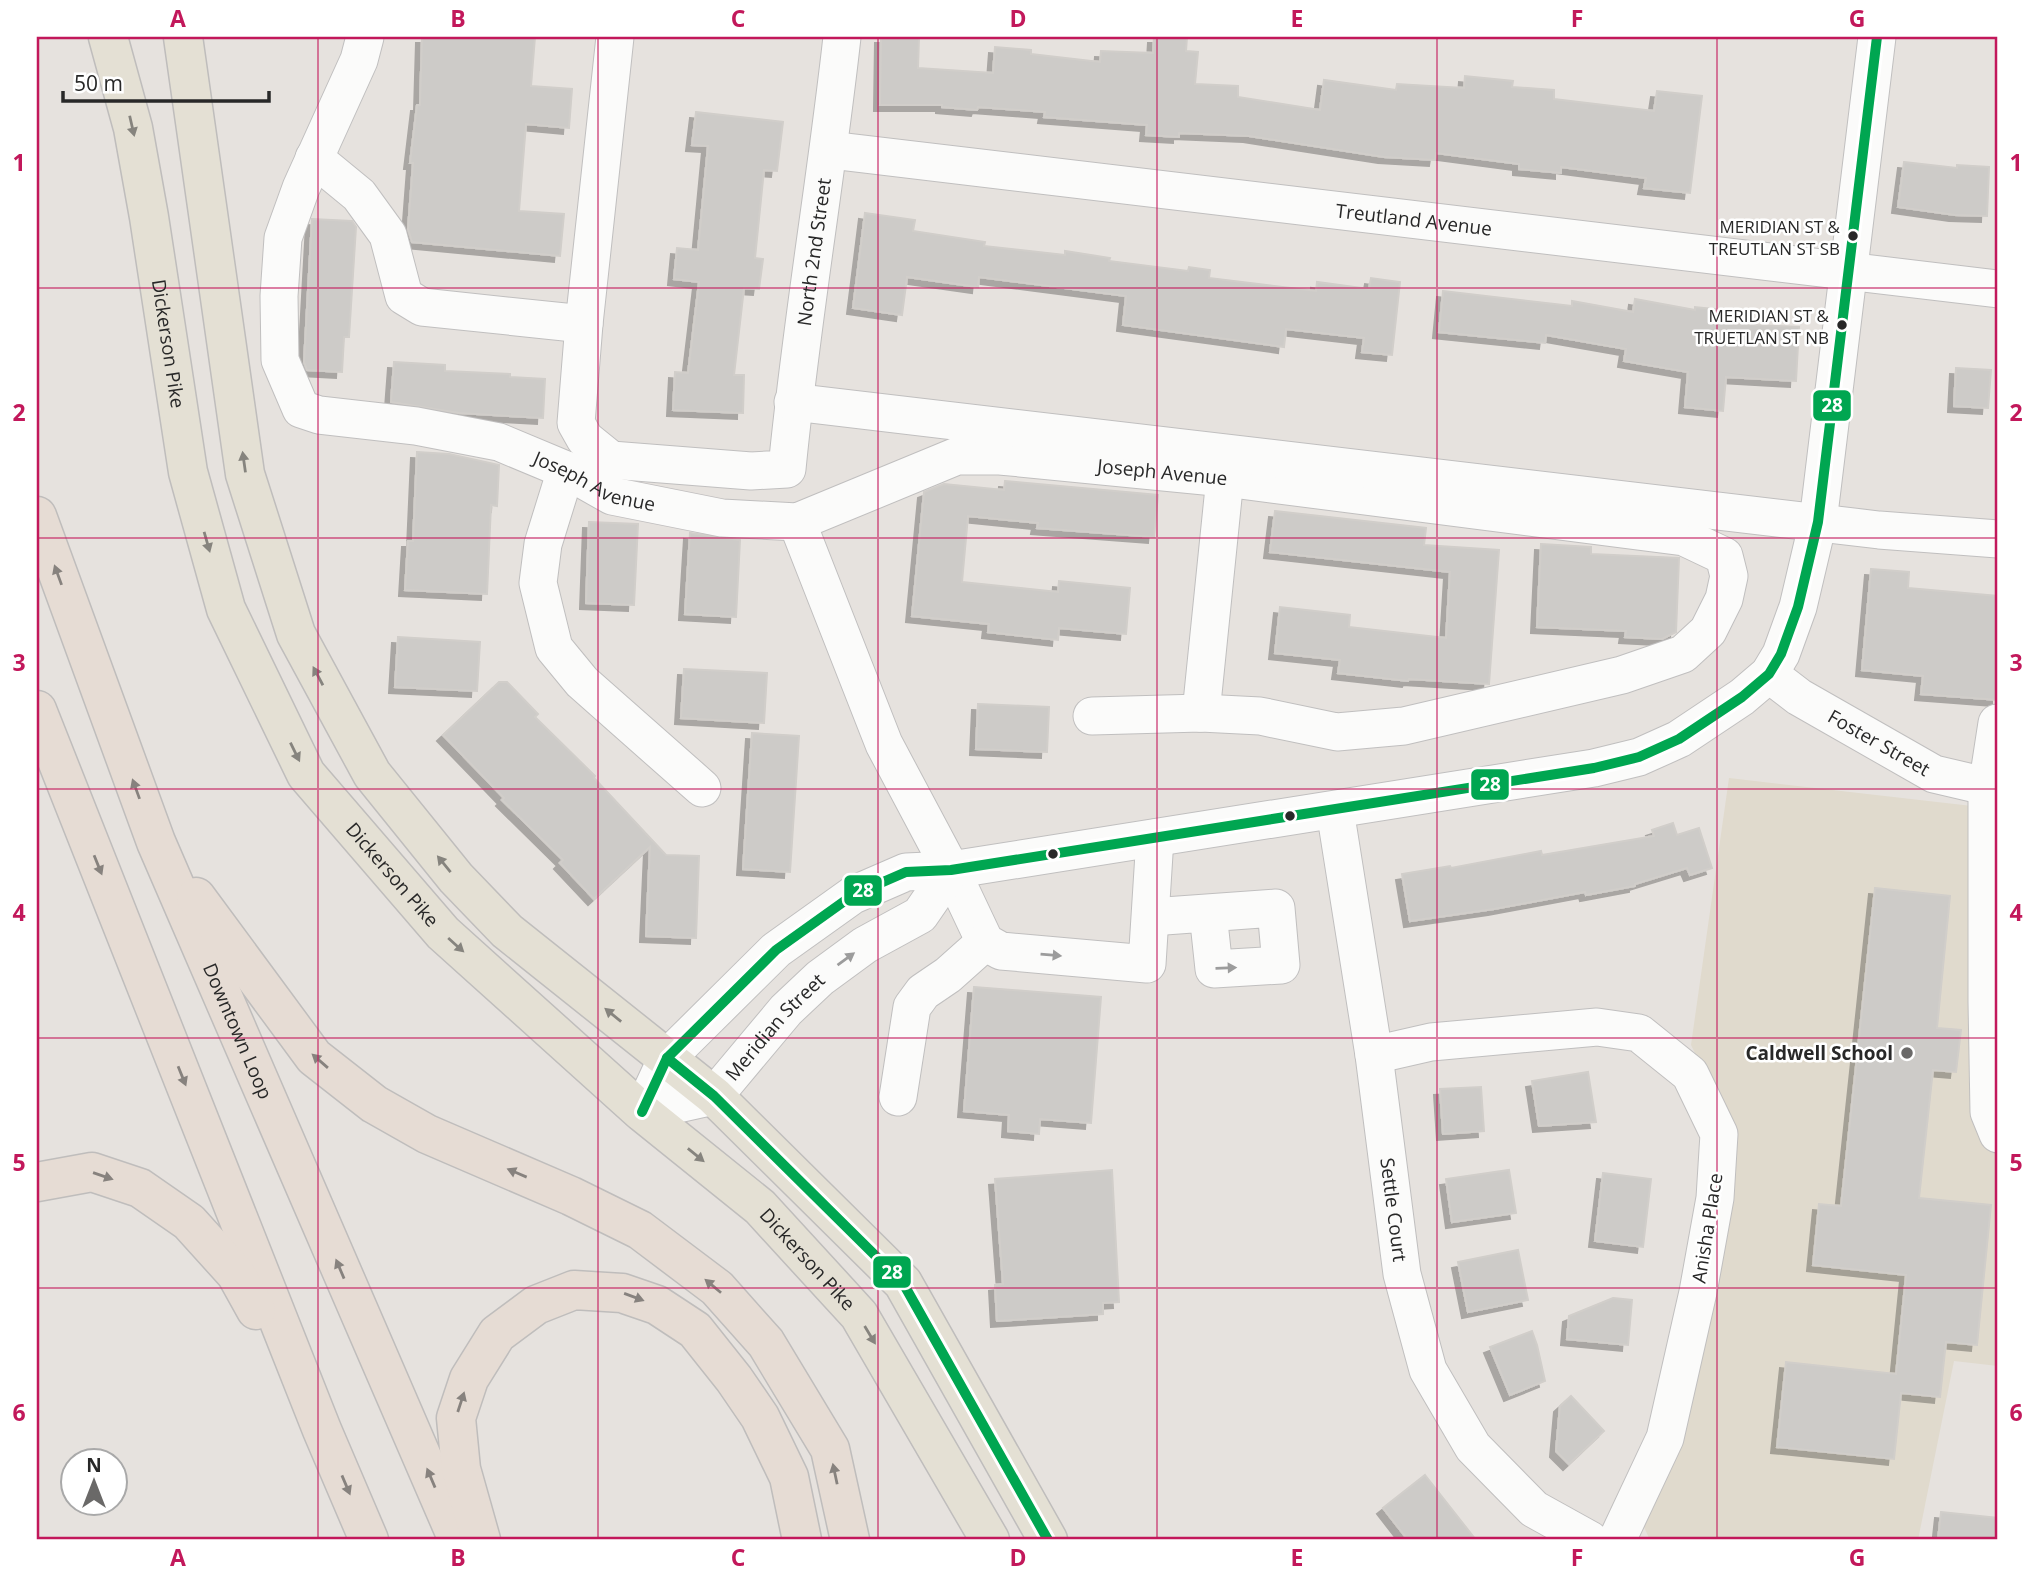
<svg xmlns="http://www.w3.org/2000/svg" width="2035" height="1577" font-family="'Open Sans',sans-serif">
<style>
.education{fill:#e0dacd}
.building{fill:#cdcbc8;stroke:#d1ceca;stroke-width:2;filter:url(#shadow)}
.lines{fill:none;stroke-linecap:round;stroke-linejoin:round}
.minor-casing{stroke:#c0bfbf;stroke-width:39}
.major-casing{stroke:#bfbdbc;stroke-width:41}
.highway-casing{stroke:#bfbdbc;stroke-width:41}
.minor{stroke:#fbfbfa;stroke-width:37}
.major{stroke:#e4e0d4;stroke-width:38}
.highway{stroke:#e6dcd4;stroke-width:38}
.bus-1-casing{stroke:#fff;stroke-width:16}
.bus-1{stroke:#00a651;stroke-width:10}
.oneway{fill:#86847e}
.oneway2{fill:#87827e}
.oneway3{fill:#9c9c9c}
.grid{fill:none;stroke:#c2185b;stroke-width:2;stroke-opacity:0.55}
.bus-dot{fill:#282828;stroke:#fff;stroke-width:2.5}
.poi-dot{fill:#6a6968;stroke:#fff;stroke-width:2.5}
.labels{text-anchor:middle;stroke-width:5;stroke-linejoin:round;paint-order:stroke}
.bus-label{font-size:17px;fill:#282828;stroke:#fff;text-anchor:end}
.street-label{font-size:19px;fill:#282828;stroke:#fff}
.poi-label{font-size:19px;font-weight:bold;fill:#282828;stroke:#fff;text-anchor:end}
.line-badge{stroke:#fff;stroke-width:2.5}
.badge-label{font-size:19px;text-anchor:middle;font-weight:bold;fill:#fff}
.neatline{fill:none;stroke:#c2185b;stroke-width:2.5}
.grid-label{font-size:23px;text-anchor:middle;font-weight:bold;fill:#c2185b}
</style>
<defs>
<filter id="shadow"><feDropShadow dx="-6" dy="6" stdDeviation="0" flood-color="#0004"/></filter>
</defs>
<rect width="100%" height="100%" fill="#e6e2de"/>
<!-- education -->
<polygon class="education" points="1729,778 1998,809 1998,1366 1954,1361 1918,1540 1650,1540 1643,1525 1729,1173 1698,1059 1691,1045"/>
<!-- building -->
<g class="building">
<polygon points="422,37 535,37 531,86 572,89 569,128 526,124 519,211 564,214 560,256 412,242 408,229 413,163 410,163 417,105 420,105"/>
<polygon points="881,37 919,37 918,68 993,73 995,47 1031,50 1031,54 1100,62 1101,51 1153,53 1154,37 1187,37 1186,51 1198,52 1195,84 1238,86 1238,97 1320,110 1324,80 1396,90 1397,84 1464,88 1465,76 1513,81 1512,87 1554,90 1554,99 1654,111 1657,91 1702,96 1690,193 1644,188 1646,178 1561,167 1561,173 1519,169 1519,164 1436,153 1435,160 1384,157 1249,136 1179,133 1179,137 1146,135 1147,125 1044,117 1045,112 978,107 977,110 942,107 942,105 880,105"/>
<polygon points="696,112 783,122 777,171 764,170 755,258 763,259 759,289 744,288 734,375 744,375 743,413 673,410 675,372 688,373 699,282 674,279 677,248 698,250 708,146 692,145"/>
<polygon points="1904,162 1957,168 1957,165 1989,167 1987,216 1955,215 1898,207"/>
<polygon points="865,213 915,220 913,231 985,242 984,246 1065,255 1065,251 1110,258 1109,261 1188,271 1189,267 1210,270 1209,278 1316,291 1317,282 1369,289 1371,278 1400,282 1392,355 1362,352 1364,338 1286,329 1284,347 1123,325 1126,296 979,277 978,287 907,277 902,315 853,308"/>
<polygon points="312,219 352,221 356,227 349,337 344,337 342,372 307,370 304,362"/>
<polygon points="1443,291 1572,306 1572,301 1633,312 1635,299 1695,310 1695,307 1733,311 1732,324 1799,327 1796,381 1726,377 1723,411 1685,407 1688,372 1624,361 1626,349 1546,335 1545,343 1439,332"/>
<polygon points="394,362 445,365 445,371 510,374 510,377 545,379 543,418 459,413 391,402"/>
<polygon points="1956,368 1991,370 1988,408 1954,406"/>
<polygon points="417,452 449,454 499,465 497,506 491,505 487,594 405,590 408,541 413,541"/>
<polygon points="1005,481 1158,495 1154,537 1037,528 1038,523 968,516 962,582 1058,592 1059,581 1130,588 1126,634 1059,628 1058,640 988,632 989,624 912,616 924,492 944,484 1004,490"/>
<polygon points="1275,511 1426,528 1424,545 1499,550 1489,684 1409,679 1408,681 1338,673 1340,660 1275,653 1280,607 1350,615 1349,627 1446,638 1450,572 1270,552"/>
<polygon points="589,522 638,524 634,605 586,603"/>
<polygon points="690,533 740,540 736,617 685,614"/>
<polygon points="1541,544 1591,547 1591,554 1679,558 1676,632 1662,639 1625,637 1626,631 1537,627"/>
<polygon points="1871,569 1909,572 1908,588 1998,596 1998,700 1921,694 1923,676 1862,670"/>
<polygon points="398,637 480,642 477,691 395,687"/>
<polygon points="684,669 767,673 764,723 681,718"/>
<polygon points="499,682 507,682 538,714 535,717 595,776 594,778 666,855 699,856 696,938 646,936 650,847 594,899 560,863 563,860 502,800 504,798 443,735"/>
<polygon points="978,704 1049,707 1047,752 976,749"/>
<polygon points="752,733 799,736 790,872 743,869"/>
<polygon points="1673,823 1677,835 1699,828 1712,868 1690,875 1687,868 1635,884 1635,886 1586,895 1585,892 1494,909 1410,921 1402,874 1450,866 1451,868 1541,851 1542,855 1654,836 1652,830"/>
<polygon points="1875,888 1950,896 1937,1028 1961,1030 1956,1072 1933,1070 1919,1198 1991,1205 1977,1345 1946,1342 1940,1397 1901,1393 1894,1459 1777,1447 1786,1362 1896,1374 1906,1275 1813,1265 1819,1204 1841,1206"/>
<polygon points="974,987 1101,997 1091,1123 1040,1119 1039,1134 1008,1131 1009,1115 964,1111"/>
<polygon points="1588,1072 1596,1122 1539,1126 1532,1081"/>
<polygon points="1481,1087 1484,1131 1443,1134 1440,1089"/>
<polygon points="1112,1170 1119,1302 1103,1303 1103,1314 997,1321 995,1285 1003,1284 995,1179"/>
<polygon points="1509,1170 1516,1213 1452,1222 1446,1179"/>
<polygon points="1603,1173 1651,1179 1643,1247 1595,1241"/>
<polygon points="1518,1250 1528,1300 1468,1312 1458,1262"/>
<polygon points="1613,1298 1632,1300 1628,1345 1567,1339 1569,1316"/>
<polygon points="1532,1331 1537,1345 1545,1381 1510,1395 1490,1347"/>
<polygon points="1571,1396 1604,1431 1569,1464 1556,1451 1560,1406"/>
<polygon points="1425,1475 1476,1540 1408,1540 1383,1508"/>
<polygon points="1941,1512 1998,1518 1996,1540 1938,1540"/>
</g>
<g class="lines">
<!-- minor casing -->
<g class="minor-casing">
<g id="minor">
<path id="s1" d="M365,37L359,60L301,188L283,238L279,296L280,360L301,409L319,415L416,426L499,442L566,470L612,496L722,518L797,522L957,456H1000L1225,478L1684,537L1724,556L1729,576L1724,599L1708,631L1683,654L1622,675L1404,726L1337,732L1260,716L1201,713L1092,716"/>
<path id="s2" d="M615,37L584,324L576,423L585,439L611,460L751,471L787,469C801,324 826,181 842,37"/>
<path id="s3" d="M830,150L1998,289"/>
<polyline points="314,158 359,195 388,235 404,296 422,307 584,324"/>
<polyline points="793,402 1879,530 1998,539"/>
<polyline points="566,470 543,544 538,583 554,648 582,682 702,788"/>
<polyline points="797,522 884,744 951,870 985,942 1001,951 1147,964 1155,838"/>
<path id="s4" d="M1769,674L1799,697L1934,774L1998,789"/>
<polyline points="1201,713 1225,478"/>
<polyline points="1997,723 1987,788 1987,1002 1989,1112 1998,1134"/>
<path id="s5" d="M1335,810L1374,1055L1402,1274L1428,1370L1473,1447L1534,1509L1590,1540"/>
<polyline points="1151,917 1276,908 1281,965 1214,969 1208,913"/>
<polyline points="1374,1055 1431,1042 1597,1027 1639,1033 1690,1074 1719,1134 1715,1198 1698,1292 1665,1438 1617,1540"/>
<polyline points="898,1097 912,1007 923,992 948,975 985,942"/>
<polyline points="642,1112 667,1058 776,950 853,895 906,872 951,870 1594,768 1639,757 1679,739 1742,697 1769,674 1781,654 1798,607 1818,522 1877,37"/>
<path id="s6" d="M642,1112L714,1096L786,1010L820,978L865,945L920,915L951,870"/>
</g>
</g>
<!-- major casing -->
<g class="major-casing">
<g id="major">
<path id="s7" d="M108,37L133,128L149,217L188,472L226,609L306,774L443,933L642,1112L760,1207L859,1315L990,1540"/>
<polyline points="183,37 245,474 296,634 372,774 456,878 507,931 714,1096 903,1283 1048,1540"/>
</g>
</g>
<!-- highway casing -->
<g class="highway-casing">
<g id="highway">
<path id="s8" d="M37,516L156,842L458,1540"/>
<polyline points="37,710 322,1430 369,1540"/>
<polyline points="196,897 314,1057 374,1104 427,1134 571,1196 640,1230 717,1288 766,1343 830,1449 850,1540"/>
<polyline points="37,1182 92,1172 140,1188 189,1222 236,1274 256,1310"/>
<polyline points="481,1540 461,1469 456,1418 469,1379 497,1334 536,1305 574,1290 622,1293 657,1305 695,1330 734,1379 760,1417 789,1477 802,1540"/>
</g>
</g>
<!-- minor -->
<use href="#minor" class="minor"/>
<!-- major -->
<use href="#major" class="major"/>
<!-- highway -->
<use href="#highway" class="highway"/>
<!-- bus-1 casing -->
<g class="bus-1-casing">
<g id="bus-1">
<polyline points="667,1058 714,1096 903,1283 1048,1540"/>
<polyline points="642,1112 667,1058 776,950 853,895 906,872 951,870 1594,768 1639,757 1679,739 1742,697 1769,674 1781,654 1798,607 1818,522 1877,37"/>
</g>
</g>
<!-- bus-1 -->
<use href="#bus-1" class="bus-1"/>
</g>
<!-- one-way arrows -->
<defs><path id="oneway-solid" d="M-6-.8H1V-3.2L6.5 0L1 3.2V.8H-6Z" transform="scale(1.75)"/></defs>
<g class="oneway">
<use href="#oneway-solid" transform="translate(132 126) rotate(77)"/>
<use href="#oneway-solid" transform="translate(244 462) rotate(-98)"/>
<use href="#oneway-solid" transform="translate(207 542) rotate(74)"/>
<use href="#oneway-solid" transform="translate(318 676) rotate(-118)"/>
<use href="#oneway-solid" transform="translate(295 752) rotate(64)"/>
<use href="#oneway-solid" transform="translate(444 864) rotate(-129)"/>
<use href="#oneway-solid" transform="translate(456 945) rotate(42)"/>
<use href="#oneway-solid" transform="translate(613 1015) rotate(-141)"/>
<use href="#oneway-solid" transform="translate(696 1155) rotate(39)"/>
<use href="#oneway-solid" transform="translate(870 1335) rotate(59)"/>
</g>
<g class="oneway2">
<use href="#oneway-solid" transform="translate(58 575) rotate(-110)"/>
<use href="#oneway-solid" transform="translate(136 789) rotate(-110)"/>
<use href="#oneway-solid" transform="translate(98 865) rotate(68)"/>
<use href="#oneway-solid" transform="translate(320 1061) rotate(-139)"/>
<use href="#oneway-solid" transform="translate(182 1076) rotate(68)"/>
<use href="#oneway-solid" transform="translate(517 1173) rotate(-157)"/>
<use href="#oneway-solid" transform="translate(103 1176) rotate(19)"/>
<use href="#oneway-solid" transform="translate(340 1269) rotate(-113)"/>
<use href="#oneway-solid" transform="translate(713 1286) rotate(-140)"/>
<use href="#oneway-solid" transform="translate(634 1297) rotate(20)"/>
<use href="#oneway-solid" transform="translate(461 1402) rotate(-72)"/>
<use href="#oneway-solid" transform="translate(835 1474) rotate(-102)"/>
<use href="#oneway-solid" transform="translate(431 1478) rotate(-113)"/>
<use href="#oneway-solid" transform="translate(346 1485) rotate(67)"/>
</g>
<g class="oneway3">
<use href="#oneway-solid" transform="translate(1051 955) rotate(5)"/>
<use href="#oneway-solid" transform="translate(846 959) rotate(-36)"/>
<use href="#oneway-solid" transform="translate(1226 968) rotate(-2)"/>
</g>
<!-- grid -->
<path class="grid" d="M318,37V1540M598,37V1540M878,37V1540M1157,37V1540M1437,37V1540M1717,37V1540M37,288H1998M37,538H1998M37,789H1998M37,1038H1998M37,1288H1998"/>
<!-- markers -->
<g class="bus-dot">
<circle cx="1853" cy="236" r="6"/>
<circle cx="1842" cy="325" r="6"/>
<circle cx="1290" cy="816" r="6"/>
<circle cx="1053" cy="854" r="6"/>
</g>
<circle class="poi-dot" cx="1907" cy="1053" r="7"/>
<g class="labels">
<!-- bus labels -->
<g class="bus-label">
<text x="1840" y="233">MERIDIAN ST &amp;<tspan x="1840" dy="22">TREUTLAN ST SB</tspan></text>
<text x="1829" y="322">MERIDIAN ST &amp;<tspan x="1829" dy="22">TRUETLAN ST NB</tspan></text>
</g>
<!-- street labels -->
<g class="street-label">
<text dy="7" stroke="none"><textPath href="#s3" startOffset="588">Treutland Avenue</textPath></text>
<text dy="7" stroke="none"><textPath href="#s2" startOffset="835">North 2nd Street</textPath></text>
<text dy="7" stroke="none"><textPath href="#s7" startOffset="313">Dickerson Pike</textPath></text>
<text dy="7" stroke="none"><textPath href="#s1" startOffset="1286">Joseph Avenue</textPath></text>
<text dy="7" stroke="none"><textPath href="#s1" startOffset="698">Joseph Avenue</textPath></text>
<text dy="7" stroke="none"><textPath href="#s4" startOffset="130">Foster Street</textPath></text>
<text dy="7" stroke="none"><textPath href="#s7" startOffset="901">Dickerson Pike</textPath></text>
<text dy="7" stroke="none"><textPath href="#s6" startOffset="166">Meridian Street</textPath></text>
<text dy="7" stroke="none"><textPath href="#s8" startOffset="553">Downtown Loop</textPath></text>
<text dy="7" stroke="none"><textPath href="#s5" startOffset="404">Settle Court</textPath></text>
<text transform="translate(1707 1228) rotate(-81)" y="7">Anisha Place</text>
<text dy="7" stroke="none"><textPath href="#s7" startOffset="1468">Dickerson Pike</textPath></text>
</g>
<!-- poi labels -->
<g class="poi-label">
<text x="1893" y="1060">Caldwell School</text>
</g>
</g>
<g class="line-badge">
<rect x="1812" y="389" width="40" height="33" rx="7" fill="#00a651"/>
<rect x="1470" y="768" width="40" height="33" rx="7" fill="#00a651"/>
<rect x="843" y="874" width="40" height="33" rx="7" fill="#00a651"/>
<rect x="872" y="1255" width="40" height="34" rx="7" fill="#00a651"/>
</g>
<g class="badge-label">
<text x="1832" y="412">28</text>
<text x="1490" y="791">28</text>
<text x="863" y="897">28</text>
<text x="892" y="1279">28</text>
</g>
<!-- border -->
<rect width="2035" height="1577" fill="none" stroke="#ffffff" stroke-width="77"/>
<!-- north arrow -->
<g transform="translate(94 1482)"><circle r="33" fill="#ffffff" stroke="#a9a9a9" stroke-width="2"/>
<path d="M0-5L12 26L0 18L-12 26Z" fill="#6a6968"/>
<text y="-10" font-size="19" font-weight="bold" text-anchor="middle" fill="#282828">N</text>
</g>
<!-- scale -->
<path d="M63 91v10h206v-10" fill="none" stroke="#282828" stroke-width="3.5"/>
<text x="74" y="91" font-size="21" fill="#282828" stroke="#ffffff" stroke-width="5" paint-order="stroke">50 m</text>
<rect x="38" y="38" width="1958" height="1500" class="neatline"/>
<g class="grid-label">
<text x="178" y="27">A</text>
<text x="458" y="27">B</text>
<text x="738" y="27">C</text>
<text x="1018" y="27">D</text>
<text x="1297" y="27">E</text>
<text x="1577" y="27">F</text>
<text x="1857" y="27">G</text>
<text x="19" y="171">1</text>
<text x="2016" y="171">1</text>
<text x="19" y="421">2</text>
<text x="2016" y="421">2</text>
<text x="19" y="671">3</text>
<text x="2016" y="671">3</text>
<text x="19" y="921">4</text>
<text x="2016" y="921">4</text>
<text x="19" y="1171">5</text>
<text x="2016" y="1171">5</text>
<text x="19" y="1421">6</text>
<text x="2016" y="1421">6</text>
<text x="178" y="1566">A</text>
<text x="458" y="1566">B</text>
<text x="738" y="1566">C</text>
<text x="1018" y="1566">D</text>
<text x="1297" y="1566">E</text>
<text x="1577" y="1566">F</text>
<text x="1857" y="1566">G</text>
</g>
</svg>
